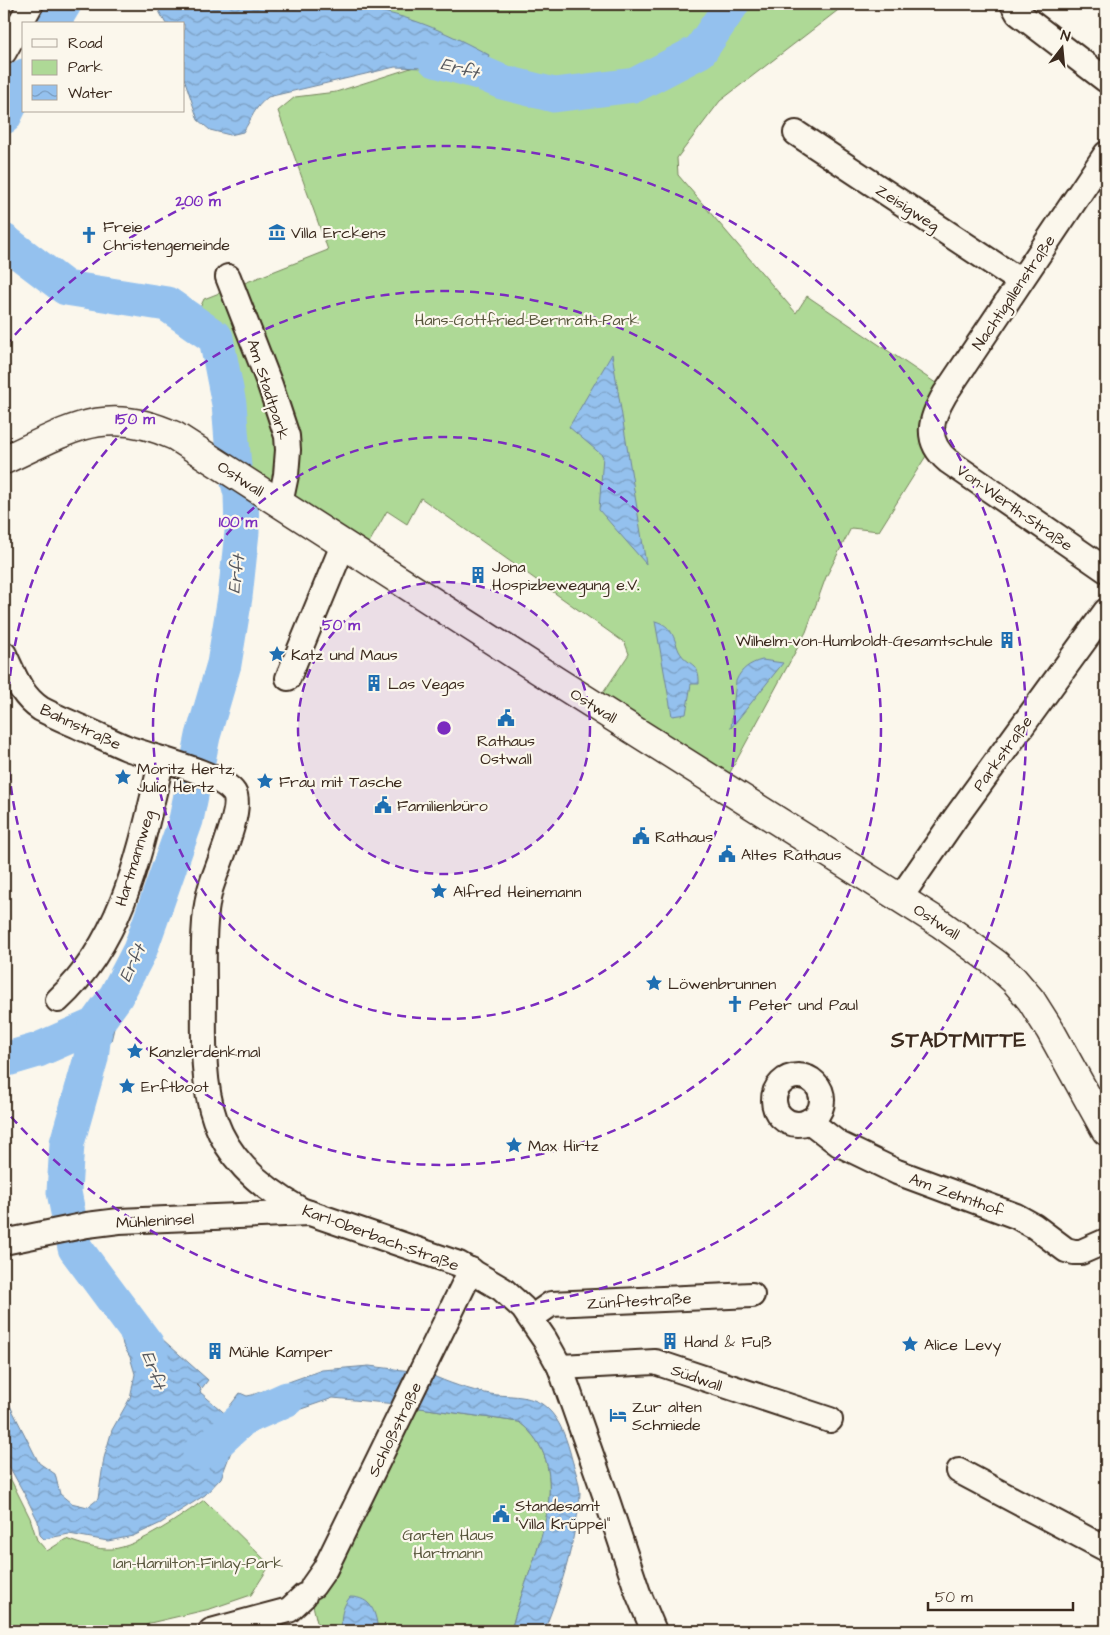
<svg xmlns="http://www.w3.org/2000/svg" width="1110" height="1635" font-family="'Architects Daughter',sans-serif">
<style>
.green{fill:#aed996;stroke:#74825a}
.water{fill:url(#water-waves);stroke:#70859b}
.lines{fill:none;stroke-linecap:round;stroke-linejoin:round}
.river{stroke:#94c1ee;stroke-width:35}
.street-casing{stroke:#3b2a1e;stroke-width:28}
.secondary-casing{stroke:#3b2a1e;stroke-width:31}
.street{stroke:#fbf7ec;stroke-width:24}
.secondary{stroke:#fbf7ec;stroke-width:28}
.ring{fill:none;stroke:#7b2cbf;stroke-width:2.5;stroke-dasharray:9 6}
.labels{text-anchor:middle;stroke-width:4.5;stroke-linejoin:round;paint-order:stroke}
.street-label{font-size:16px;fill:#3b2a1e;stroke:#fbf7ec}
.poi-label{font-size:16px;fill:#3b2a1e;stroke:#fbf7ec;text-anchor:start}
.park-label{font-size:16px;fill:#58563c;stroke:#fbf7ec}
.water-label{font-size:18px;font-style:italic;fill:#56575c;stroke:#fbf7ec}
.district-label{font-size:21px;font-weight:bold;letter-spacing:1px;fill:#3b2a1e;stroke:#fbf7ec}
.centre{fill:#7b2cbf;stroke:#fbf7ec;stroke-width:2.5}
.ring-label{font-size:15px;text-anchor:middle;font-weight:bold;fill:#7b2cbf;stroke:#fbf7ec;stroke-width:4.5;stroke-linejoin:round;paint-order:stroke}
</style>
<defs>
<pattern id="water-waves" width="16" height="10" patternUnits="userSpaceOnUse" patternTransform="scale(1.25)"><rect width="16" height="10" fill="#94c1ee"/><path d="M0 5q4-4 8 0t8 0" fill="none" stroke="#7a9dc0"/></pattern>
</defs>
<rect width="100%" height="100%" fill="#fbf7ec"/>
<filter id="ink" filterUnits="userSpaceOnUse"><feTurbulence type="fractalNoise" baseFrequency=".02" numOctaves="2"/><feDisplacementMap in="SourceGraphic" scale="10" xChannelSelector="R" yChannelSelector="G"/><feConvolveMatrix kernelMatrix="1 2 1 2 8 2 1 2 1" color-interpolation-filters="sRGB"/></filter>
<g filter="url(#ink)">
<!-- green -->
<g class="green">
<polygon points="400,4 846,4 720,101 677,158 678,175 796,313 807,296 949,392 936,440 879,531 851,528 826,577 806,632 727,778 599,699 629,654 625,643 421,498 407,524 387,511 365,550 236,468 218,339 193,323 204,299 328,250 278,111 295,97 336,92 414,67 387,10"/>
<path d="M413,1407L519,1422C575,1465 540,1541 522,1594C518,1606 514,1619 511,1631H319L312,1601Z"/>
<path d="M4,1466L30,1518L37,1540L47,1551L66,1539C80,1544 97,1550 112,1549C138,1547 182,1516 204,1500L270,1565L251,1595L210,1609L150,1623L137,1631H4Z"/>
</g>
<!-- water -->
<g class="water">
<path d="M162,4H314C334,7 353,7 373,10C414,17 452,35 489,55L474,87L424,68L395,67L268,97C253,109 253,117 243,132L230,135L210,130L198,120L184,78V24H166L159,11Z"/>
<polygon points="612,354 646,564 599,510 603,456 569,427"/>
<path d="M655,621C673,626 673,637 679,651C688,667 700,661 699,684H691L686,714L672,716Z"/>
<path d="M762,660L783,663L731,728L736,681C741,669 750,663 762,660Z"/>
<polygon points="99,996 117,1004 116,1020 111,1041 82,1043 4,1076 4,1052 17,1048 79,1019"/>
<polygon points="142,1321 208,1380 202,1388 195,1383 201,1389 200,1392 250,1435 232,1449 221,1478 205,1495 161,1523 133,1536 108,1541 69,1534 44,1539 40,1535 38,1521 25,1495 4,1457 4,1394 39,1463 55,1474 60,1494 71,1503 88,1507 98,1499 104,1458 112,1430 130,1398 135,1374 130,1357 123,1345 120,1331 127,1323"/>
<polygon points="369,1366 411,1371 396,1404 333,1398 278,1417 255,1428 235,1410 233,1411 229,1407 240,1393 247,1396 252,1395 322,1370"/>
<path d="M429,1374C448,1383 469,1390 490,1394C507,1397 526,1394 542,1404C557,1414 565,1434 570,1452C573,1465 579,1479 580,1492C580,1502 578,1513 576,1522C570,1560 558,1596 544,1631H511C514,1619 518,1606 522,1594C540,1541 575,1465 519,1422L413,1407Z"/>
<path d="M350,1597C372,1597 376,1613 378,1631H342C340,1618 342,1607 350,1597Z"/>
</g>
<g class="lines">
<!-- river -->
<g class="river">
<polyline points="52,24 64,4"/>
<polyline points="435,60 481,73 502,82 554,95 635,85 700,51 732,4"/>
<polyline points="4,117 24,76"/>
<polyline points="4,241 66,288 167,304 216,338 229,404 234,467 241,494 242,532 235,597 224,664 203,736 186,820 140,950 116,996 95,1025 38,1050 4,1060"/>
<polyline points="95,1025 91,1058 67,1143 64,1192 75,1248 147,1345 153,1364"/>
<polyline points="200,1453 218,1441 242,1419 287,1399"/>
</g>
<!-- street casing -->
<g class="street-casing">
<g id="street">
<polyline points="1013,4 1018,13 1106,80"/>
<polyline points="4,52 31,4"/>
<polyline points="796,133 1020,281"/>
<path d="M1106,154L945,394C931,418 923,440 948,461L1106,570"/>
<polyline points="228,277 270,385 287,436 288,450 286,475 280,504"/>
<path d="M4,654C14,675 21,696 41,709C54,716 69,722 82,728C97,734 112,742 127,748C151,757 221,773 234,793C244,809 215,871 210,890C202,920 204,961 204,992C203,1097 201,1153 301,1210L459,1264L502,1289L523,1308L545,1340L560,1367L608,1503L638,1593L654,1631"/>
<polyline points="288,678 343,545"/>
<polyline points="900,898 956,817 1106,611"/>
<path d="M58,1000C126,937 141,845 162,759"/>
<circle cx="798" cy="1100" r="24"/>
<polyline points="809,1121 839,1144 897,1172 1016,1216 1034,1226 1066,1250 1074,1252 1081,1252 1106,1241"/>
<polyline points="4,1242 87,1225 119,1221 309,1213"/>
<polyline points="531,1318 551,1304 752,1295"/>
<polyline points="560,1367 655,1362 830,1420"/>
<polyline points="959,1471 1106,1549"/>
<polyline points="313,1586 325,1569 471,1270"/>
<polyline points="211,1631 289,1610 304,1596"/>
</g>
</g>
<!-- secondary casing -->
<g class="secondary-casing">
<path id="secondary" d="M4,460C68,431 104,403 175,436L556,681L941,924L995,963L1014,980L1031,1000L1050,1030L1106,1131"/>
</g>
<!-- street -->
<use href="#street" class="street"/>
<!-- secondary -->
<use href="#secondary" class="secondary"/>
</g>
</g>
<!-- distance rings -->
<circle cx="444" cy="728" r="146" fill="#7b2cbf" fill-opacity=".12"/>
<g class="ring">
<circle cx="444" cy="728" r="146"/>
<circle cx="444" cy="728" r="291"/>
<circle cx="444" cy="728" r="437"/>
<path d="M5 346A582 582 0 1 1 5 1110"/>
</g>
<!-- icons -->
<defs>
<g id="museum-bare" transform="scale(1.35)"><path d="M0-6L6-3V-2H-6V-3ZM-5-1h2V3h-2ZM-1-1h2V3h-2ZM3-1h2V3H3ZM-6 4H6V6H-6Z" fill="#1f6fb2" stroke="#fbf7ec" stroke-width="2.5" paint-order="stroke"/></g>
<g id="church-bare" transform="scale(1.35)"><path d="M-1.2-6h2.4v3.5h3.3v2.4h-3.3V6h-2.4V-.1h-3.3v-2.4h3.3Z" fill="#1f6fb2" stroke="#fbf7ec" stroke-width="2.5" paint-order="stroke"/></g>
<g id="building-bare" transform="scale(1.35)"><path d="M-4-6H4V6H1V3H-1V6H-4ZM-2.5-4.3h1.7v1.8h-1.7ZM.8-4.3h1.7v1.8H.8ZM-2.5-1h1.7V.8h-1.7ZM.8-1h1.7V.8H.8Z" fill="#1f6fb2" stroke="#fbf7ec" stroke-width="2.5" paint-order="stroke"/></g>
<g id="sight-bare" transform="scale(1.35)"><path d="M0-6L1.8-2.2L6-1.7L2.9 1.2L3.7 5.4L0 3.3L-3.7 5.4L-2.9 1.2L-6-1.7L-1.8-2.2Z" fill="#1f6fb2" stroke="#fbf7ec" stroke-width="2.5" paint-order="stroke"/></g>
<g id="civic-bare" transform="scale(1.35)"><path d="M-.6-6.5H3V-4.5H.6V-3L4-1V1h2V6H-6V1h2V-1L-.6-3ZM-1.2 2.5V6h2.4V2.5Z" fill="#1f6fb2" stroke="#fbf7ec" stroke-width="2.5" paint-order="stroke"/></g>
<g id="hotel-bare" transform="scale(1.35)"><path d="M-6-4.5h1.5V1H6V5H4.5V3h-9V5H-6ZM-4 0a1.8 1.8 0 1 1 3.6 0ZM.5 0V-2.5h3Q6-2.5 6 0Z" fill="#1f6fb2" stroke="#fbf7ec" stroke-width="2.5" paint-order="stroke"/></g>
</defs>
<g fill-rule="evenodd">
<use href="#museum-bare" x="277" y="232"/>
<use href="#church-bare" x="89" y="235"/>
<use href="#building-bare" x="478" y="575"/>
<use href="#building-bare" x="1007" y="640"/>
<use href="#sight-bare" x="277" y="654"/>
<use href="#building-bare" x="374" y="683"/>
<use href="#civic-bare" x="506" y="718"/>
<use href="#sight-bare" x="123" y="777"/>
<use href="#sight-bare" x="265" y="781"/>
<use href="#civic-bare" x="383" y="805"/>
<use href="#civic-bare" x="641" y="836"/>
<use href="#civic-bare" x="727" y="854"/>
<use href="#sight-bare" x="439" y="891"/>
<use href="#sight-bare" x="654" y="983"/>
<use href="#church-bare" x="735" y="1004"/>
<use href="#sight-bare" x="135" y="1051"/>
<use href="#sight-bare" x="127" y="1086"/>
<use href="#sight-bare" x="514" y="1145"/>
<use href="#building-bare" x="670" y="1341"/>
<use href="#sight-bare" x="910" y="1344"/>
<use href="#building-bare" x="215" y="1351"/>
<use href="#hotel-bare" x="618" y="1415"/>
<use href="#civic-bare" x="501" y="1514"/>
</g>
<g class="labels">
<!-- street labels -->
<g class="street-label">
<text transform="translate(908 207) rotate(33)" y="6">Zeisigweg</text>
<text transform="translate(1013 292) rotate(-56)" y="6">Nachtigallenstraße</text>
<text transform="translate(269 389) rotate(72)" y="6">Am Stadtpark</text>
<text transform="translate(241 478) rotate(33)" y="6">Ostwall</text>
<text transform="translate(1015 507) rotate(35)" y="6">Von-Werth-Straße</text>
<text transform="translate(594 705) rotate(32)" y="6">Ostwall</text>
<text transform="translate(81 726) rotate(25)" y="6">Bahnstraße</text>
<text transform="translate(1002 753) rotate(-54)" y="6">Parkstraße</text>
<text transform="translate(134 858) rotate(-73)" y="6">Hartmannweg</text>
<text transform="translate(937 921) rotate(33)" y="6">Ostwall</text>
<text transform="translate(957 1194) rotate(20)" y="6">Am Zehnthof</text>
<text transform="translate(155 1220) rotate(-3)" y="6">Mühleninsel</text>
<text transform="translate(381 1237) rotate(20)" y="6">Karl-Oberbach-Straße</text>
<text transform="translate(639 1300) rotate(-3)" y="6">Zünftestraße</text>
<text transform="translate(697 1377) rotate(19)" y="6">Südwall</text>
<text transform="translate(394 1429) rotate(-64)" y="6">Schloßstraße</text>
</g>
<!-- poi labels -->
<g class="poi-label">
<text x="103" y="232">Freie<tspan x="103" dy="18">Christengemeinde</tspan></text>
<text x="291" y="238">Villa Erckens</text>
<text x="492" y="572">Jona<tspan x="492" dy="18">Hospizbewegung e.V.</tspan></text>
<text x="993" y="646" text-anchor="end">Wilhelm-von-Humboldt-Gesamtschule</text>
<text x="291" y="660">Katz und Maus</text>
<text x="388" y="689">Las Vegas</text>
<text x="506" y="746" text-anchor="middle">Rathaus<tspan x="506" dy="18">Ostwall</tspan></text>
<text x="137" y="774">Moritz Hertz;<tspan x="137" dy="18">Julia Hertz</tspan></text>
<text x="279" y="787">Frau mit Tasche</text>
<text x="397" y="811">Familienbüro</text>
<text x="655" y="842">Rathaus</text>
<text x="741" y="860">Altes Rathaus</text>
<text x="453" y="897">Alfred Heinemann</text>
<text x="668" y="989">Löwenbrunnen</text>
<text x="749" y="1010">Peter und Paul</text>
<text x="149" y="1057">Kanzlerdenkmal</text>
<text x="141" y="1092">Erftboot</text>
<text x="528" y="1151">Max Hirtz</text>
<text x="684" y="1347">Hand &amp; Fuß</text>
<text x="924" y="1350">Alice Levy</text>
<text x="229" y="1357">Mühle Kamper</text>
<text x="632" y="1412">Zur alten<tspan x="632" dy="18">Schmiede</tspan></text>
<text x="515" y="1511">Standesamt<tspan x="515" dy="18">"Villa Krüppel"</tspan></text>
</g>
<!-- park labels -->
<g class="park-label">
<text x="527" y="325">Hans-Gottfried-Bernrath-Park</text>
<text x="448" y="1540">Garten Haus<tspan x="448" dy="18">Hartmann</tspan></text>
<text x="198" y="1568">Ian-Hamilton-Finlay-Park</text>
</g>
<!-- water labels -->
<g class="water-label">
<text transform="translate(460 68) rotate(16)" y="6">Erft</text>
<text transform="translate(236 574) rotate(-82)" y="6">Erft</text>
<text transform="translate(132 963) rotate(-64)" y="6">Erft</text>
<text transform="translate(154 1370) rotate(71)" y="6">Erft</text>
</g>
<!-- district labels -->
<g class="district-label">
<text x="959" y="1047">STADTMITTE</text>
</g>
</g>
<circle cx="444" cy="728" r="8" class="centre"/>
<g class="ring-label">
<text x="198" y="206">200 m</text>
<text x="135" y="424">150 m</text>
<text x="238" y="527">100 m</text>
<text x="341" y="630">50 m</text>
</g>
<!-- margin -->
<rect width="1110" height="1635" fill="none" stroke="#fbf7ec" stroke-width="20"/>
<rect x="10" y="10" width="1090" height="1615" fill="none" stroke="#3b2a1e" stroke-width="2" filter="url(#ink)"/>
<!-- legend -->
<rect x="22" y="22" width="162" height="90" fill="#fbf7ec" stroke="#aea59a"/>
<rect x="32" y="39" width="25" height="8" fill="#fbf7ec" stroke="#aea59a"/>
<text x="68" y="48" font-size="15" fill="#3b2a1e">Road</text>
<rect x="32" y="60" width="25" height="15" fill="#aed996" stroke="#aea59a"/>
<text x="68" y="72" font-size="15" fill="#3b2a1e">Park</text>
<rect x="32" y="85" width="25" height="15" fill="url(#water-waves)" stroke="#aea59a"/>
<text x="68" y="98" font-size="15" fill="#3b2a1e">Water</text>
<!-- north arrow -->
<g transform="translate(1062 48) rotate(16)" stroke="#fbf7ec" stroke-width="4" paint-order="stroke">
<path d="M0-4L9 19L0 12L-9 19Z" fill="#3b2a1e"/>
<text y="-8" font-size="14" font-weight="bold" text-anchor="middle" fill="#3b2a1e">N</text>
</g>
<!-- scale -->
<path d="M928 1602v8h145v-8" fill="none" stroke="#3b2a1e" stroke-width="2.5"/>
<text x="935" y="1602" font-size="15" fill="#3b2a1e" stroke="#fbf7ec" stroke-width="4" paint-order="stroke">50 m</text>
</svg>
